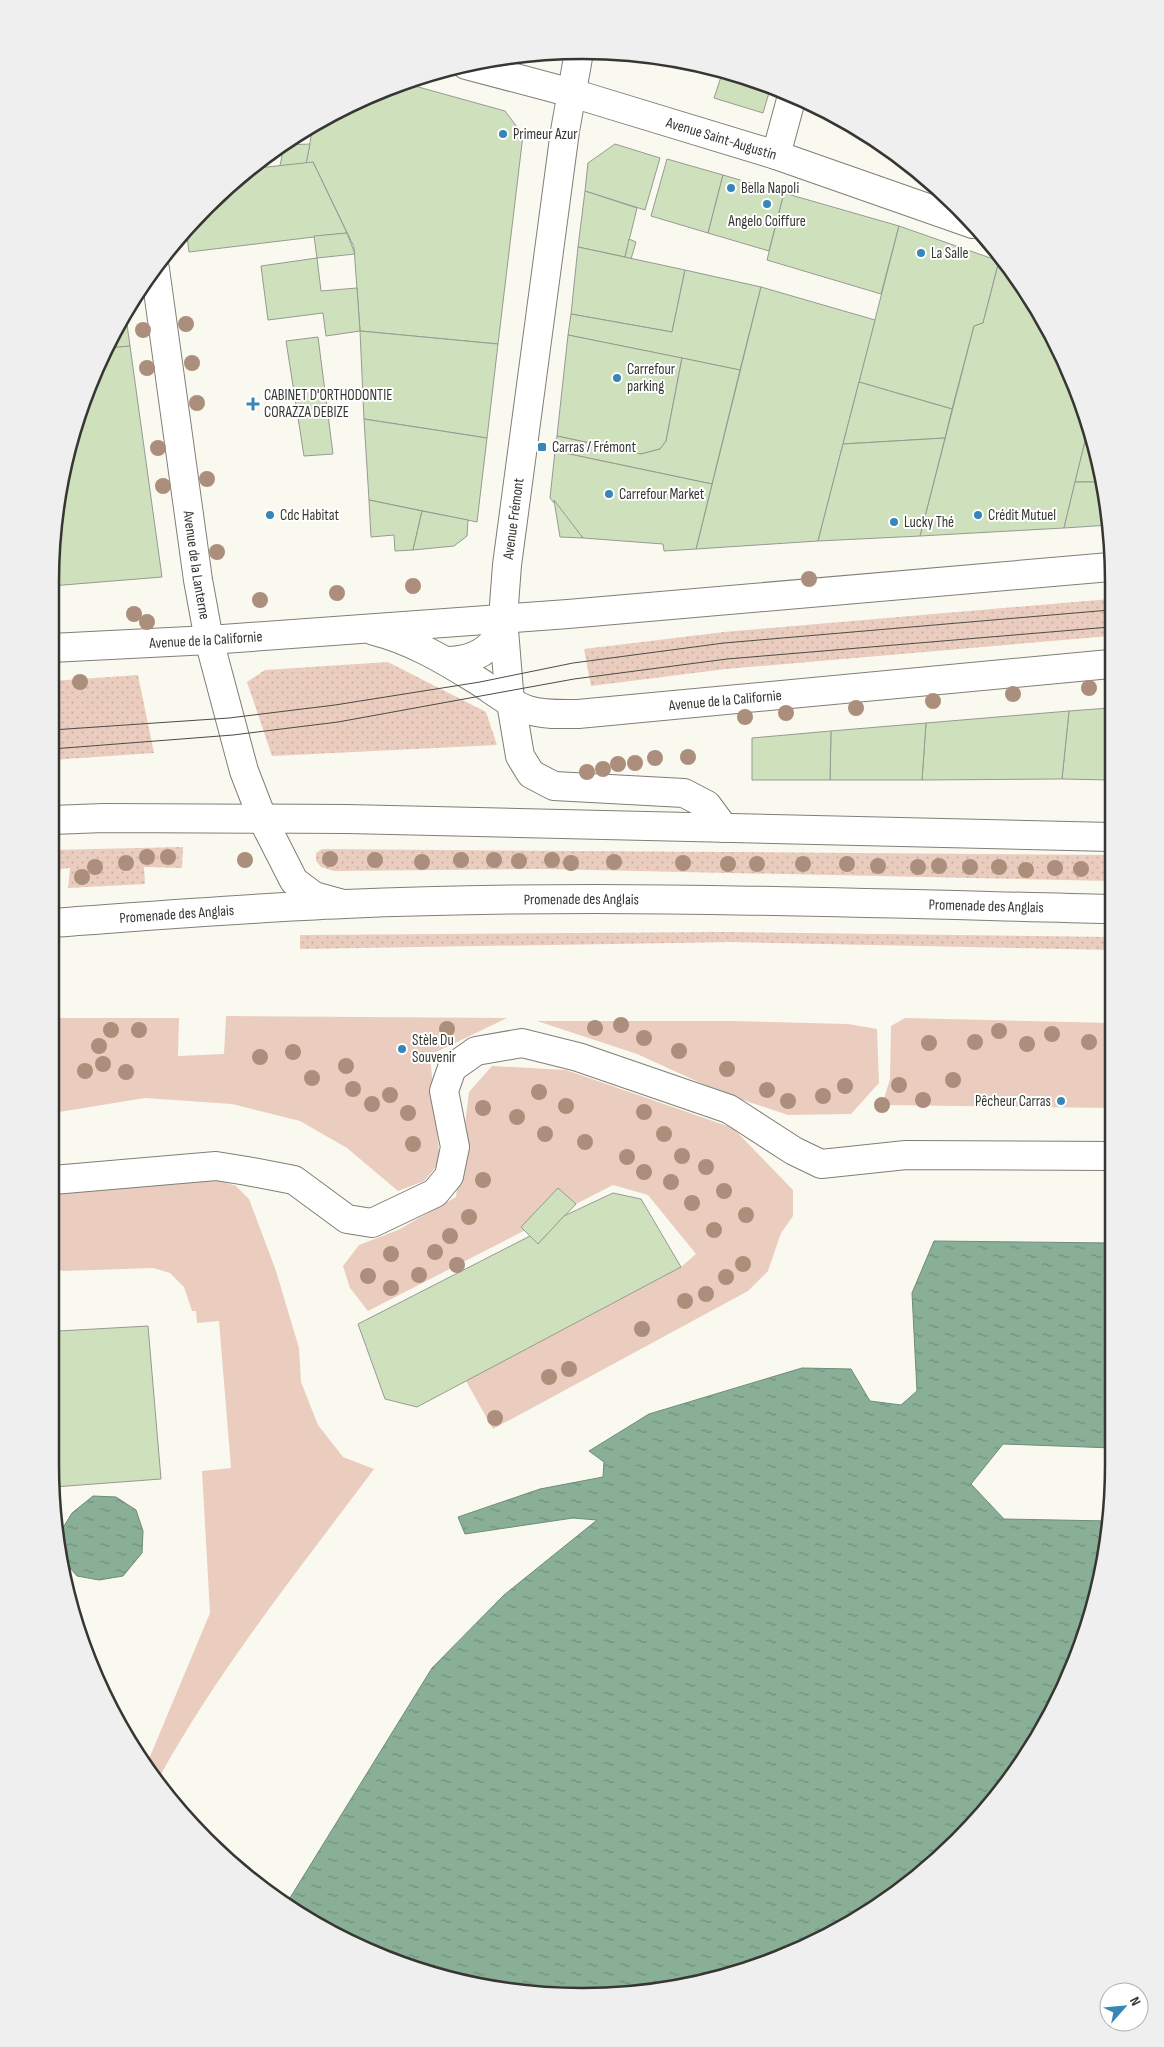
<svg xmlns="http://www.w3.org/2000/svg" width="1164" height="2047" font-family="'Sofia Sans Condensed',sans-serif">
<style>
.grass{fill:url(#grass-dots)}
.park{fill:#eacdbf}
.water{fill:url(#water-ripples);stroke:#708b79}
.building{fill:#cee1bc;stroke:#969a93}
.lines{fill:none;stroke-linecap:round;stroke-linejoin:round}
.minor-casing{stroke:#7f7f77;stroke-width:30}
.major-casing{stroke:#7f7f77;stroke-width:30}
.minor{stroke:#fff;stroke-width:28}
.major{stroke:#fff;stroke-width:28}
.tram{stroke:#4c4c47;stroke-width:1}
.tree{fill:#ab8e7b}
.poi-dot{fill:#3687b8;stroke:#fff;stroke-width:2}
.labels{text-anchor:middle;stroke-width:4;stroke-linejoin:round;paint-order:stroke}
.poi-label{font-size:15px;fill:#363632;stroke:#fff;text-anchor:start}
.street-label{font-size:15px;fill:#363632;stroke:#fff}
.rim{fill:none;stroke:#363632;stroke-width:2.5}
</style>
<defs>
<pattern id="grass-dots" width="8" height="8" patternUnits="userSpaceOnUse" patternTransform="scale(1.25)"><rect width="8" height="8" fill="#eacdbf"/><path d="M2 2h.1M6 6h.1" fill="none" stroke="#c9b1a5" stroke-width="1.8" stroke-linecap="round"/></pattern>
<pattern id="water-ripples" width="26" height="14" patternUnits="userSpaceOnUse" patternTransform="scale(1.25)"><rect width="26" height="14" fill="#89af97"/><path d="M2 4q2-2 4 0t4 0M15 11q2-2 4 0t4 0" fill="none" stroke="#718f7c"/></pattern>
</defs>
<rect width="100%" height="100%" fill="#faf9f0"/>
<!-- grass -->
<g class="grass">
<polygon points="1110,599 1110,636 726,669 591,686 584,649 724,632"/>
<polygon points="388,662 486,712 497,745 272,756 247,682 265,670"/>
<polygon points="138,675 154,753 52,760 52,681"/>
<polygon points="183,847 182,868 144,867 145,884 68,888 70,868 52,870 52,850"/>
<polygon points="322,849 1111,855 1111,881 545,869 334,871 321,867 316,861 316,853"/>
<polygon points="728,932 1111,937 1111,950 732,942 300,949 300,935"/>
</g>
<!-- park -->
<g class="park">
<polygon points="226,1016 507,1018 430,1055 440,1162 424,1181 398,1191 347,1148 300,1121 232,1104 145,1098 53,1113 53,1018 179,1018 178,1056 224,1054"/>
<polygon points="905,1018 1111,1023 1112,1108 882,1105 890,1079 891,1026"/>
<polygon points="537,1021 731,1021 848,1024 877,1029 879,1083 851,1114 788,1115 725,1094 637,1054"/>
<polygon points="492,1066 566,1070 733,1128 793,1190 793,1216 781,1233 768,1271 748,1291 493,1429 466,1381 681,1267 696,1254 648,1195 613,1185 368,1311 350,1288 343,1266 359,1245 398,1230 456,1197 469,1092"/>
<path d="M212,1178L236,1186L249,1199L276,1271L299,1348L301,1382L318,1425L343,1457L374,1469C298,1571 217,1671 156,1783L146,1766L210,1613L202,1471L231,1468L219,1321L197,1323L196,1311H192L184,1287L170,1273L153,1268L63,1271L54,1268L53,1193Z"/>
</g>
<!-- water -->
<g class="water">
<polygon points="934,1241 1112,1243 1113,1448 1003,1444 971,1484 1004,1519 1109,1521 1086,1636 1043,1731 982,1816 933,1865 848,1926 785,1957 686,1987 617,1996 513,1992 444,1979 347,1942 285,1906 432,1668 504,1595 597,1520 573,1518 465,1534 458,1517 540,1489 603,1477 604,1462 589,1451 649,1414 802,1368 851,1369 870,1401 901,1405 917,1391 912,1293"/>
<polygon points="93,1496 116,1497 136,1510 143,1531 142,1553 123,1576 99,1580 77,1576 64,1561 58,1536 72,1513"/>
</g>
<!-- building -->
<g class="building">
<polygon points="723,71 753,78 771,86 763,113 714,98"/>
<polygon points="404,83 505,111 523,135 498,344 360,331 354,247 313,162 306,164 313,126 347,105"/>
<polygon points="830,113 848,121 864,133 839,125"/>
<polygon points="310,144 306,164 280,166 284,145"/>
<polygon points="615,144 660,158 645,210 585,191 588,163"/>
<polygon points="667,159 723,175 708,233 651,216"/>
<polygon points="313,162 347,233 189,252 186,228 249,169"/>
<polygon points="723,175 784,193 769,251 708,233"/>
<polygon points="585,191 637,208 625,257 578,247"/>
<polygon points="784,193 899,226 881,294 767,260"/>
<polygon points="899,226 999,261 983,323 974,326 952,409 859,382"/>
<polygon points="347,233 355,254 317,258 314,236"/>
<polygon points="629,239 636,242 631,259 625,257"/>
<polygon points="578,247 685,270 672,332 571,314"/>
<polygon points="317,258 321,291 357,288 360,331 326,336 323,313 268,320 261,266"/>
<polygon points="999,261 1005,263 1024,287 1086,411 1089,425 1064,528 920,536 974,326 983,323"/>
<polygon points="685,270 761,287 740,370 568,335 571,314 672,332"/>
<polygon points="761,287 875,320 818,541 696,549"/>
<polygon points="125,310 130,346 108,348 121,316"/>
<polygon points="360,331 498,344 487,438 364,419"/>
<polygon points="568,335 682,358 666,441 660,449 641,454 557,436"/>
<polygon points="318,337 333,454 304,456 286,341"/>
<polygon points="130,346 162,577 51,586 51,547 68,444 108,348"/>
<polygon points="682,358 740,370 712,484 555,451 557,436 641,454 660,449 666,441"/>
<polygon points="859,382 952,409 945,438 843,444"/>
<polygon points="364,419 487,438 477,522 369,500"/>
<polygon points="1089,425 1102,482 1075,482"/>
<polygon points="945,438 920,536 818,541 843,444"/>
<polygon points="555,451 712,484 696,549 664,551 663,544 583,538 550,498"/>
<polygon points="1075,482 1102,482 1109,513 1110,525 1064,528"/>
<polygon points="369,500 422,511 413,550 395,551 394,535 371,537"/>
<polygon points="554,500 583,538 560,537"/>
<polygon points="422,511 468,520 467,536 454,546 413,550"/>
<polygon points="1110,708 1110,780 1062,779 1069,711"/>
<polygon points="1069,711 1062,779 922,780 926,723"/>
<polygon points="926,723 922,780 830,780 831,731"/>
<polygon points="831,731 830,780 752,780 752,738"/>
<polygon points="558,1188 576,1204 538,1244 521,1227"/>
<polygon points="613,1193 641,1199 681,1267 417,1407 385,1399 358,1324 530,1236 538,1244 564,1216"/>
<polygon points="58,1317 59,1331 148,1326 161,1479 54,1487 54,1318"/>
</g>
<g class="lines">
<!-- minor casing -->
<g class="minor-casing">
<g id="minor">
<path id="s1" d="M466,65L572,93L776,155L973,224"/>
<polyline points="776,155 792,96"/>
<path id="s2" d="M155,269L198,580L209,640L244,771L263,820L294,881L314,896L343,904"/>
<path id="s3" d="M503,618L507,565L565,131L579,52"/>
<polyline points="53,1180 216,1166 247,1171 294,1180 347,1219 372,1223 435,1193 449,1176 455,1147 444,1091 452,1068 476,1051 522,1043 578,1057 729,1109 794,1151 821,1164 906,1155 1112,1156"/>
</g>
</g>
<!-- major casing -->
<g class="major-casing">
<g id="major">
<polyline points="503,618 509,691 520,756 531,774 554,786 684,793 707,805 724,828"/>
<path id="s4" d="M374,631C410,640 443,659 475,679C493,690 507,703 528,710C544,715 562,714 578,714L1110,664"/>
<path id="s5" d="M51,648L209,640L568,614L1110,567"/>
<path d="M446,661C465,661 483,656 495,640C500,635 501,625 503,618"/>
<polyline points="52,820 104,818 347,819 1111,837"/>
<path id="s6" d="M52,923C150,916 247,908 345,904C600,893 856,903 1111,909"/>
</g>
</g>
<!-- minor -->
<use href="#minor" class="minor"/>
<!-- major -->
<use href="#major" class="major"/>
<!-- tram -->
<g class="tram">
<polyline points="52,730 229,718 335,705 480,682 573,663 724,643 1110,610"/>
<polyline points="52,749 233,735 338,722 574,679 727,659 1110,627"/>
</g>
</g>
<!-- trees -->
<g class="tree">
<circle cx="186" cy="324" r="8"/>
<circle cx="143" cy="330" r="8"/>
<circle cx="192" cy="363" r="8"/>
<circle cx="147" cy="368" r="8"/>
<circle cx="197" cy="403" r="8"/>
<circle cx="158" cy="448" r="8"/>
<circle cx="207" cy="479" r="8"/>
<circle cx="163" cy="486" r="8"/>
<circle cx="217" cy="552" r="8"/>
<circle cx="809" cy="579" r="8"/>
<circle cx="413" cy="586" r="8"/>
<circle cx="337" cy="593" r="8"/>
<circle cx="260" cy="600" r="8"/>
<circle cx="134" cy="614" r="8"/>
<circle cx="147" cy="622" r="8"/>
<circle cx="80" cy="682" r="8"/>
<circle cx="1089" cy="688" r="8"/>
<circle cx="1013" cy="694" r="8"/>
<circle cx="933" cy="701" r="8"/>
<circle cx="856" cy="708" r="8"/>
<circle cx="786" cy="713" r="8"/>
<circle cx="745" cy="717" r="8"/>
<circle cx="688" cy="757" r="8"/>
<circle cx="655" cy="758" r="8"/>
<circle cx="635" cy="763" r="8"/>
<circle cx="618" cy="764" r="8"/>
<circle cx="603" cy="769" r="8"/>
<circle cx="587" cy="772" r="8"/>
<circle cx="147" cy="857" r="8"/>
<circle cx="168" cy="857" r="8"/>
<circle cx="330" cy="859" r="8"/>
<circle cx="245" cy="860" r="8"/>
<circle cx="375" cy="860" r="8"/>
<circle cx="461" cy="860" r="8"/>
<circle cx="494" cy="860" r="8"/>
<circle cx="552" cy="860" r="8"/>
<circle cx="519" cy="861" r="8"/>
<circle cx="422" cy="862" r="8"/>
<circle cx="614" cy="862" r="8"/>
<circle cx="126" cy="863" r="8"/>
<circle cx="571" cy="863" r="8"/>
<circle cx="683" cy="863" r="8"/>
<circle cx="728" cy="864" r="8"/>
<circle cx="757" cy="864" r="8"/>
<circle cx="803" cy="864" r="8"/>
<circle cx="847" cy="864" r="8"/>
<circle cx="878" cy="866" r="8"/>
<circle cx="939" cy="866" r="8"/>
<circle cx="95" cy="867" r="8"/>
<circle cx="918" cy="867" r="8"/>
<circle cx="970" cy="867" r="8"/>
<circle cx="999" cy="867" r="8"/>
<circle cx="1055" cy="868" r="8"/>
<circle cx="1081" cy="869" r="8"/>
<circle cx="1026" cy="870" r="8"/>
<circle cx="82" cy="877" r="8"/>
<circle cx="621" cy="1025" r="8"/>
<circle cx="595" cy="1028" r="8"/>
<circle cx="447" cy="1029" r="8"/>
<circle cx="111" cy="1030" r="8"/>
<circle cx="139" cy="1030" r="8"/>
<circle cx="999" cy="1031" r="8"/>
<circle cx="1052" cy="1034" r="8"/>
<circle cx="644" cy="1038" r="8"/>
<circle cx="975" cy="1042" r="8"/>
<circle cx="1089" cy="1042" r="8"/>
<circle cx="929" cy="1043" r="8"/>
<circle cx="1027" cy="1044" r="8"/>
<circle cx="99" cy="1046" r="8"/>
<circle cx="679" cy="1051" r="8"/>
<circle cx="293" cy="1052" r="8"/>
<circle cx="260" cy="1057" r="8"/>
<circle cx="103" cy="1064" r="8"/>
<circle cx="346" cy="1066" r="8"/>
<circle cx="727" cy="1069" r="8"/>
<circle cx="85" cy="1071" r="8"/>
<circle cx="126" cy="1072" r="8"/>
<circle cx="312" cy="1078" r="8"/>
<circle cx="953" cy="1080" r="8"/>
<circle cx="899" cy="1085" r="8"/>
<circle cx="845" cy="1086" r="8"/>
<circle cx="353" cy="1089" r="8"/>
<circle cx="767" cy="1090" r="8"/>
<circle cx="539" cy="1092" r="8"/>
<circle cx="390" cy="1095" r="8"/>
<circle cx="823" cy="1096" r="8"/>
<circle cx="923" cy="1100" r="8"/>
<circle cx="788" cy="1101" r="8"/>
<circle cx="372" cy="1104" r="8"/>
<circle cx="882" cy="1105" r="8"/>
<circle cx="566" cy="1106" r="8"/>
<circle cx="483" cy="1108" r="8"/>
<circle cx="644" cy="1112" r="8"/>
<circle cx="408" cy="1113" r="8"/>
<circle cx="517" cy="1117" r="8"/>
<circle cx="545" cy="1134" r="8"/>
<circle cx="664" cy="1134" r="8"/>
<circle cx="585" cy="1142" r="8"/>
<circle cx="413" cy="1144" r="8"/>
<circle cx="682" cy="1156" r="8"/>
<circle cx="627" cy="1157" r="8"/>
<circle cx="706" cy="1167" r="8"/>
<circle cx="644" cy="1172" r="8"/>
<circle cx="483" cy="1180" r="8"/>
<circle cx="671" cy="1182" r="8"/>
<circle cx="724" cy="1191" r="8"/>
<circle cx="692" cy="1203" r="8"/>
<circle cx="746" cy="1215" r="8"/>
<circle cx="469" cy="1217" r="8"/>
<circle cx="714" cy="1230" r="8"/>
<circle cx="450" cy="1236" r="8"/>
<circle cx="435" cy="1252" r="8"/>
<circle cx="391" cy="1254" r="8"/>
<circle cx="743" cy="1264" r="8"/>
<circle cx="457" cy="1265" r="8"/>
<circle cx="419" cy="1275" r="8"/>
<circle cx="368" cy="1276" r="8"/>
<circle cx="726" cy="1277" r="8"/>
<circle cx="391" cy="1288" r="8"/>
<circle cx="706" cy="1294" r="8"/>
<circle cx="685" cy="1301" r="8"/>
<circle cx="642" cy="1329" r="8"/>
<circle cx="569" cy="1369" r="8"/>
<circle cx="549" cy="1377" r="8"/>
<circle cx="495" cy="1418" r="8"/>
</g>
<!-- markers -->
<g class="poi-dot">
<circle cx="503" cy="134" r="5"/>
<circle cx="731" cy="188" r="5"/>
<circle cx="767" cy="204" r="5"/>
<circle cx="921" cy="253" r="5"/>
<circle cx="617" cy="378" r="5"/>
<path d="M250.5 396.5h5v5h5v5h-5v5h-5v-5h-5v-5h5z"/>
<rect x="537" y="442" width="10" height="10" rx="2.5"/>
<circle cx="609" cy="494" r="5"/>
<circle cx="270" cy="515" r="5"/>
<circle cx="978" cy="515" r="5"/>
<circle cx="894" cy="522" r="5"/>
<circle cx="402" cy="1049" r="5"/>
<circle cx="1061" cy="1101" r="5"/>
</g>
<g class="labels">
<!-- poi labels -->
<g class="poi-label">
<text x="513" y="139">Primeur Azur</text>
<text x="741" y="193">Bella Napoli</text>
<text x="767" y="226" text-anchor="middle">Angelo Coiffure</text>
<text x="931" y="258">La Salle</text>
<text x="627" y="374">Carrefour<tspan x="627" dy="17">parking</tspan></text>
<text x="264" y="400">CABINET D'ORTHODONTIE<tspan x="264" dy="17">CORAZZA DEBIZE</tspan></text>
<text x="552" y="452">Carras / Frémont</text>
<text x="619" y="499">Carrefour Market</text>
<text x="280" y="520">Cdc Habitat</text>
<text x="988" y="520">Crédit Mutuel</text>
<text x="904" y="527">Lucky Thé</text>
<text x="412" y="1045">Stèle Du<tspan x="412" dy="17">Souvenir</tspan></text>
<text x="1051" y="1106" text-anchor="end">Pêcheur Carras</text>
</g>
<!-- street labels -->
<g class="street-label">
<text dy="5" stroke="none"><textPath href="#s1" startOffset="266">Avenue Saint-Augustin</textPath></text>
<text dy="5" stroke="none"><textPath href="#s3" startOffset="100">Avenue Frémont</textPath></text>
<text dy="5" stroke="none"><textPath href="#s2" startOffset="299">Avenue de la Lanterne</textPath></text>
<text dy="5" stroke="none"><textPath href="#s5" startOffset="155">Avenue de la Californie</textPath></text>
<text dy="5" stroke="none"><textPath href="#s4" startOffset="372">Avenue de la Californie</textPath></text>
<text dy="5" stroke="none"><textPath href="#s6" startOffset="530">Promenade des Anglais</textPath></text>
<text dy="5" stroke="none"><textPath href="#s6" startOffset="935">Promenade des Anglais</textPath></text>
<text dy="5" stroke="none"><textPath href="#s6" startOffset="125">Promenade des Anglais</textPath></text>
</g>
</g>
<!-- crop -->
<path d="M0 0H1164V2047H0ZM582 59H582A523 523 0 0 1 1105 582V1465A523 523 0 0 1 582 1988H582A523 523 0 0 1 59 1465V582A523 523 0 0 1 582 59Z" fill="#efefef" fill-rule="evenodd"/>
<path class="rim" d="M582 59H582A523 523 0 0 1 1105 582V1465A523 523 0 0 1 582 1988H582A523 523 0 0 1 59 1465V582A523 523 0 0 1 582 59Z"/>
<!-- north arrow -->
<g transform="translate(1124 2007) rotate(63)"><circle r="24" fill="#ffffff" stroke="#afafad"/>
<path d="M0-4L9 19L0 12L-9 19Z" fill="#3687b8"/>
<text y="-8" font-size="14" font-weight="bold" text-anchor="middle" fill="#363632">N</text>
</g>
</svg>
